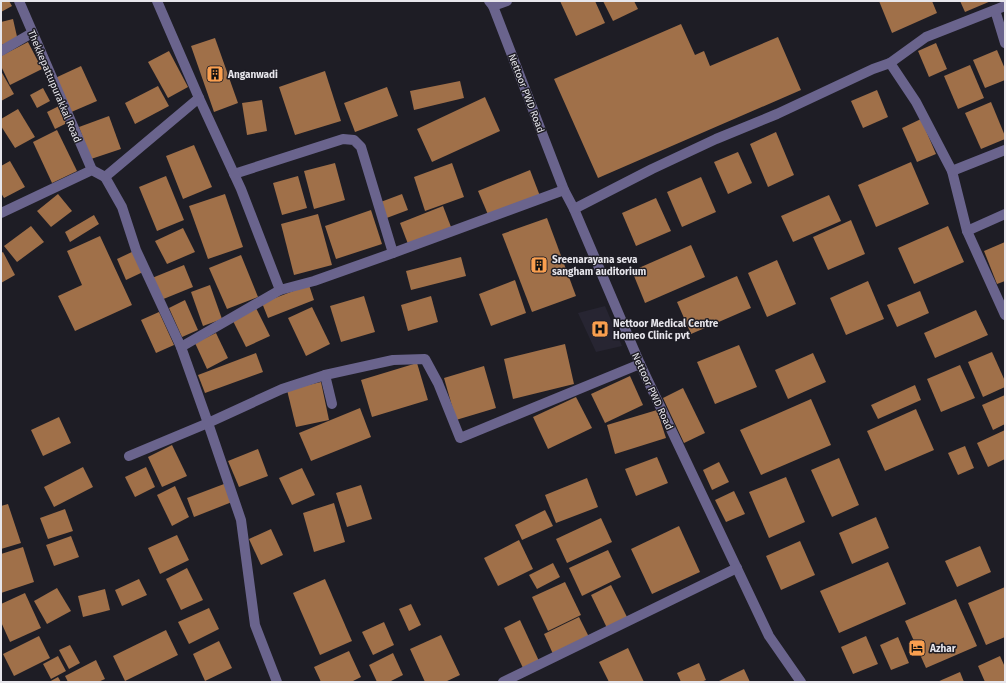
<svg xmlns="http://www.w3.org/2000/svg" width="1006" height="683" font-family="'Fira Sans',sans-serif">
<style>
.built{fill:#272532}
.building{fill:#a07049}
.lines{fill:none;stroke-linecap:round;stroke-linejoin:round}
.minor{stroke:#6a648d;stroke-width:10}
.labels{text-anchor:middle;stroke-width:3;stroke-linejoin:round;paint-order:stroke}
.poi-label{font-size:10px;font-weight:bold;fill:#e7e6ec;stroke:#1e1d25;text-anchor:start}
.street-label{font-size:10px;fill:#e7e6ec;stroke:#1e1d25}
</style>
<rect width="100%" height="100%" fill="#1e1d25"/>
<!-- built -->
<polygon class="built" points="605,306 622,346 596,352 578,313"/>
<!-- building -->
<g class="building">
<polygon points="1,1 9,1 12,6 1,12"/>
<polygon points="560,1 595,1 605,23 576,36"/>
<polygon points="603,1 634,1 638,9 613,21"/>
<polygon points="879,1 932,1 937,13 892,33"/>
<polygon points="960,1 991,1 965,12"/>
<polygon points="13,19 18,41 1,45 1,22"/>
<polygon points="681,24 695,55 704,51 710,66 778,37 801,90 598,178 554,79"/>
<polygon points="215,38 238,103 214,112 191,46"/>
<polygon points="28,42 42,69 10,85 1,66 1,56"/>
<polygon points="936,43 947,69 929,77 918,51"/>
<polygon points="997,50 1005,69 1005,80 985,88 973,60"/>
<polygon points="169,51 188,87 168,98 148,62"/>
<polygon points="970,65 984,98 958,109 944,76"/>
<polygon points="81,66 97,101 69,113 53,79"/>
<polygon points="1,71 14,94 1,101"/>
<polygon points="325,71 341,121 295,135 279,87"/>
<polygon points="460,81 464,98 414,110 410,91"/>
<polygon points="158,86 169,106 135,124 125,103"/>
<polygon points="387,87 398,116 355,132 344,103"/>
<polygon points="43,88 50,101 37,108 30,95"/>
<polygon points="877,90 888,117 863,128 851,101"/>
<polygon points="485,97 500,131 432,162 417,129"/>
<polygon points="262,100 267,131 247,135 242,103"/>
<polygon points="991,102 1005,136 1005,139 981,149 965,113"/>
<polygon points="59,106 67,123 55,129 47,112"/>
<polygon points="18,109 35,137 15,148 1,126 1,119"/>
<polygon points="109,116 121,149 91,159 79,127"/>
<polygon points="921,119 936,154 917,162 902,128"/>
<polygon points="57,130 77,171 52,183 33,142"/>
<polygon points="776,132 794,175 768,187 750,144"/>
<polygon points="194,145 212,187 183,199 166,156"/>
<polygon points="738,152 752,183 728,194 714,162"/>
<polygon points="10,161 25,187 4,198 1,193 1,166"/>
<polygon points="911,162 929,204 876,227 858,185"/>
<polygon points="335,163 345,200 314,209 304,171"/>
<polygon points="452,163 464,197 425,211 414,177"/>
<polygon points="530,170 540,196 489,217 478,191"/>
<polygon points="166,176 184,220 157,231 139,187"/>
<polygon points="298,176 307,208 282,215 273,183"/>
<polygon points="701,177 716,212 682,227 667,192"/>
<polygon points="58,194 72,211 51,227 37,211"/>
<polygon points="225,194 243,247 208,259 189,206"/>
<polygon points="402,194 408,210 384,219 378,203"/>
<polygon points="829,195 841,221 793,242 781,216"/>
<polygon points="656,198 671,231 636,246 622,213"/>
<polygon points="443,206 451,227 408,244 400,223"/>
<polygon points="371,210 382,244 336,259 325,226"/>
<polygon points="318,214 332,265 294,275 281,224"/>
<polygon points="94,215 99,224 70,242 65,232"/>
<polygon points="547,218 576,296 532,312 502,234"/>
<polygon points="851,220 865,254 828,270 813,237"/>
<polygon points="31,226 44,242 17,262 4,246"/>
<polygon points="948,226 964,262 914,284 898,248"/>
<polygon points="183,228 195,252 167,264 155,241"/>
<polygon points="100,236 132,305 75,331 58,296 82,285 67,251"/>
<polygon points="1005,242 1005,281 997,284 984,251"/>
<polygon points="691,245 705,277 645,303 632,271"/>
<polygon points="134,251 143,272 126,280 117,259"/>
<polygon points="3,252 15,275 1,283 1,253"/>
<polygon points="241,255 258,297 227,309 209,268"/>
<polygon points="461,257 466,276 411,290 406,271"/>
<polygon points="777,260 796,304 767,317 748,273"/>
<polygon points="184,265 193,287 161,300 152,278"/>
<polygon points="737,276 751,308 691,334 677,302"/>
<polygon points="515,280 526,313 491,326 479,294"/>
<polygon points="868,281 884,319 846,335 830,298"/>
<polygon points="210,285 222,319 203,326 191,292"/>
<polygon points="309,285 314,300 268,318 262,303"/>
<polygon points="920,291 929,313 897,327 887,305"/>
<polygon points="364,296 375,332 341,342 330,306"/>
<polygon points="431,296 438,322 408,331 401,305"/>
<polygon points="185,300 198,330 182,337 169,308"/>
<polygon points="312,307 330,344 306,356 288,318"/>
<polygon points="256,308 270,336 246,347 232,319"/>
<polygon points="976,310 988,335 935,358 924,333"/>
<polygon points="159,312 174,345 156,353 141,320"/>
<polygon points="216,333 228,358 207,369 195,343"/>
<polygon points="565,344 574,384 513,399 504,359"/>
<polygon points="739,345 757,387 715,404 697,362"/>
<polygon points="992,352 1005,381 1005,387 983,397 968,362"/>
<polygon points="256,353 263,372 205,393 198,375"/>
<polygon points="813,353 826,382 788,399 775,370"/>
<polygon points="417,363 428,400 372,417 361,380"/>
<polygon points="960,365 975,398 941,412 927,379"/>
<polygon points="484,366 496,408 456,420 444,378"/>
<polygon points="630,376 643,405 605,423 591,394"/>
<polygon points="321,382 329,420 296,427 287,390"/>
<polygon points="915,385 921,400 878,419 871,405"/>
<polygon points="683,388 705,433 684,443 663,398"/>
<polygon points="1005,395 1005,424 993,430 982,405"/>
<polygon points="576,397 592,428 548,449 533,417"/>
<polygon points="811,399 831,445 761,475 740,430"/>
<polygon points="360,408 371,437 311,461 299,433"/>
<polygon points="916,409 934,450 885,471 867,431"/>
<polygon points="657,410 666,438 615,454 607,425"/>
<polygon points="59,417 71,443 43,456 31,430"/>
<polygon points="1005,430 1005,459 988,467 977,443"/>
<polygon points="172,445 187,476 162,487 148,457"/>
<polygon points="965,446 974,468 958,475 948,453"/>
<polygon points="258,449 268,476 239,487 228,461"/>
<polygon points="657,457 668,483 636,496 625,469"/>
<polygon points="839,458 859,505 832,517 811,470"/>
<polygon points="719,462 729,482 712,490 703,470"/>
<polygon points="83,467 93,487 54,507 44,487"/>
<polygon points="146,467 155,487 135,497 125,477"/>
<polygon points="302,468 315,495 292,505 279,478"/>
<polygon points="786,477 805,522 769,538 749,492"/>
<polygon points="587,478 598,507 556,523 545,495"/>
<polygon points="224,484 232,502 194,517 187,498"/>
<polygon points="361,485 372,519 347,527 336,493"/>
<polygon points="175,486 189,517 172,526 157,495"/>
<polygon points="734,491 745,514 726,522 715,500"/>
<polygon points="334,503 345,542 314,552 303,513"/>
<polygon points="8,504 21,543 1,549 1,506"/>
<polygon points="65,509 73,531 48,539 40,518"/>
<polygon points="545,510 553,526 522,540 515,525"/>
<polygon points="876,517 889,548 852,564 839,533"/>
<polygon points="601,518 612,542 567,563 556,539"/>
<polygon points="679,526 700,572 652,594 631,549"/>
<polygon points="271,529 283,555 261,565 249,539"/>
<polygon points="177,535 189,560 160,574 148,548"/>
<polygon points="71,536 79,557 54,566 46,545"/>
<polygon points="519,540 533,569 498,586 484,558"/>
<polygon points="800,541 815,575 781,590 766,556"/>
<polygon points="980,546 991,572 957,587 945,561"/>
<polygon points="23,547 34,582 1,593 1,554"/>
<polygon points="608,550 621,577 582,596 569,568"/>
<polygon points="888,562 906,604 839,633 820,591"/>
<polygon points="553,563 560,577 537,589 529,575"/>
<polygon points="187,568 203,600 181,610 166,579"/>
<polygon points="139,579 147,595 122,606 115,590"/>
<polygon points="325,579 352,641 320,655 293,593"/>
<polygon points="565,582 581,615 548,631 532,597"/>
<polygon points="611,585 627,617 607,628 591,595"/>
<polygon points="1005,587 1005,637 986,645 968,603"/>
<polygon points="57,588 71,611 47,624 34,601"/>
<polygon points="105,589 110,610 83,617 78,596"/>
<polygon points="25,593 41,628 10,642 1,622 1,604"/>
<polygon points="956,599 977,646 926,668 905,621"/>
<polygon points="411,604 421,625 409,631 399,609"/>
<polygon points="209,608 219,629 189,644 178,622"/>
<polygon points="579,617 589,637 553,654 544,634"/>
<polygon points="520,620 539,661 523,668 504,628"/>
<polygon points="384,622 394,645 373,655 362,632"/>
<polygon points="166,630 178,655 125,681 113,656"/>
<polygon points="441,635 460,675 445,682 425,682 410,649"/>
<polygon points="39,636 50,658 14,676 3,654"/>
<polygon points="866,636 878,664 853,674 841,647"/>
<polygon points="898,637 909,663 891,670 880,645"/>
<polygon points="219,641 232,668 205,681 193,654"/>
<polygon points="70,645 80,663 69,669 59,650"/>
<polygon points="628,648 644,682 609,682 599,662"/>
<polygon points="349,651 361,677 351,682 321,682 314,667"/>
<polygon points="393,653 403,675 389,682 377,682 369,665"/>
<polygon points="58,656 66,671 51,679 43,664"/>
<polygon points="1000,656 1005,667 1005,682 985,682 978,666"/>
<polygon points="96,660 105,679 98,682 68,682 65,676"/>
<polygon points="699,663 706,680 701,682 681,682 677,673"/>
<polygon points="744,669 750,682 717,682"/>
<polygon points="960,672 964,682 937,682"/>
<polygon points="58,677 61,682 49,682"/>
</g>
<g class="lines">
<!-- minor -->
<g class="minor">
<polyline points="19,1 92,170"/>
<polyline points="157,1 199,98"/>
<polyline points="489,1 493,6 564,190 574,209 640,364 769,636 801,682"/>
<polyline points="493,6 507,1"/>
<polyline points="995,10 1005,43"/>
<polyline points="1,51 32,33"/>
<polyline points="890,63 916,102 952,171 967,231 1005,315"/>
<polyline points="952,171 1005,150"/>
<polyline points="234,174 343,139 354,140 361,147 393,253"/>
<polyline points="105,177 122,207 136,250 181,347 208,423 241,520 255,625 277,682"/>
<polyline points="574,209 652,169 716,139 777,114 873,69 890,63 926,37 1005,6"/>
<polyline points="1,213 92,170 105,177 199,98 241,189 280,290 314,281 393,253 564,190"/>
<polyline points="967,231 1005,214"/>
<polyline points="181,347 280,290"/>
<polyline points="325,375 332,404"/>
<polyline points="129,456 208,423 282,389 325,375 393,360 425,359 438,383 460,438 640,364"/>
<polyline points="503,682 737,568"/>
</g>
</g>
<!-- icons -->
<defs>
<g id="building-square" transform="scale(0.9)"><rect x="-9" y="-9" width="18" height="18" rx="4" fill="#fa9f4f" stroke="#1e1d25"/><path d="M-4-6H4V6H1V3H-1V6H-4ZM-2.5-4.3h1.7v1.8h-1.7ZM.8-4.3h1.7v1.8H.8ZM-2.5-1h1.7V.8h-1.7ZM.8-1h1.7V.8H.8Z" fill="#111"/></g>
<g id="hospital-square" transform="scale(0.9)"><rect x="-9" y="-9" width="18" height="18" rx="4" fill="#fa9f4f" stroke="#1e1d25"/><path d="M-5-5h3v3.5h4V-5h3V5h-3V1.5h-4V5h-3Z" fill="#111"/></g>
<g id="hotel-square" transform="scale(0.9)"><rect x="-9" y="-9" width="18" height="18" rx="4" fill="#fa9f4f" stroke="#1e1d25"/><path d="M-6-4.5h1.5V1H6V5H4.5V3h-9V5H-6ZM-4 0a1.8 1.8 0 1 1 3.6 0ZM.5 0V-2.5h3Q6-2.5 6 0Z" fill="#111"/></g>
</defs>
<g fill-rule="evenodd">
<use href="#building-square" x="215" y="74"/>
<use href="#building-square" x="539" y="265"/>
<use href="#hospital-square" x="600" y="329"/>
<use href="#hotel-square" x="917" y="648"/>
</g>
<g class="labels">
<!-- poi labels -->
<g class="poi-label">
<text x="228" y="78">Anganwadi</text>
<text x="552" y="263">Sreenarayana seva<tspan x="552" dy="12">sangham auditorium</tspan></text>
<text x="613" y="327">Nettoor Medical Centre<tspan x="613" dy="12">Homeo Clinic pvt</tspan></text>
<text x="930" y="652">Azhar</text>
</g>
<!-- street labels -->
<g class="street-label">
<text transform="translate(55 86) rotate(67)" y="4">Thekkepattupurakkal Road</text>
<text transform="translate(527 93) rotate(69)" y="4">Nettoor PWD Road</text>
<text transform="translate(653 391) rotate(65)" y="4">Nettoor PWD Road</text>
</g>
</g>
<!-- border -->
<rect width="1006" height="683" fill="none" stroke="#e7e6ec" stroke-width="4"/>
</svg>
